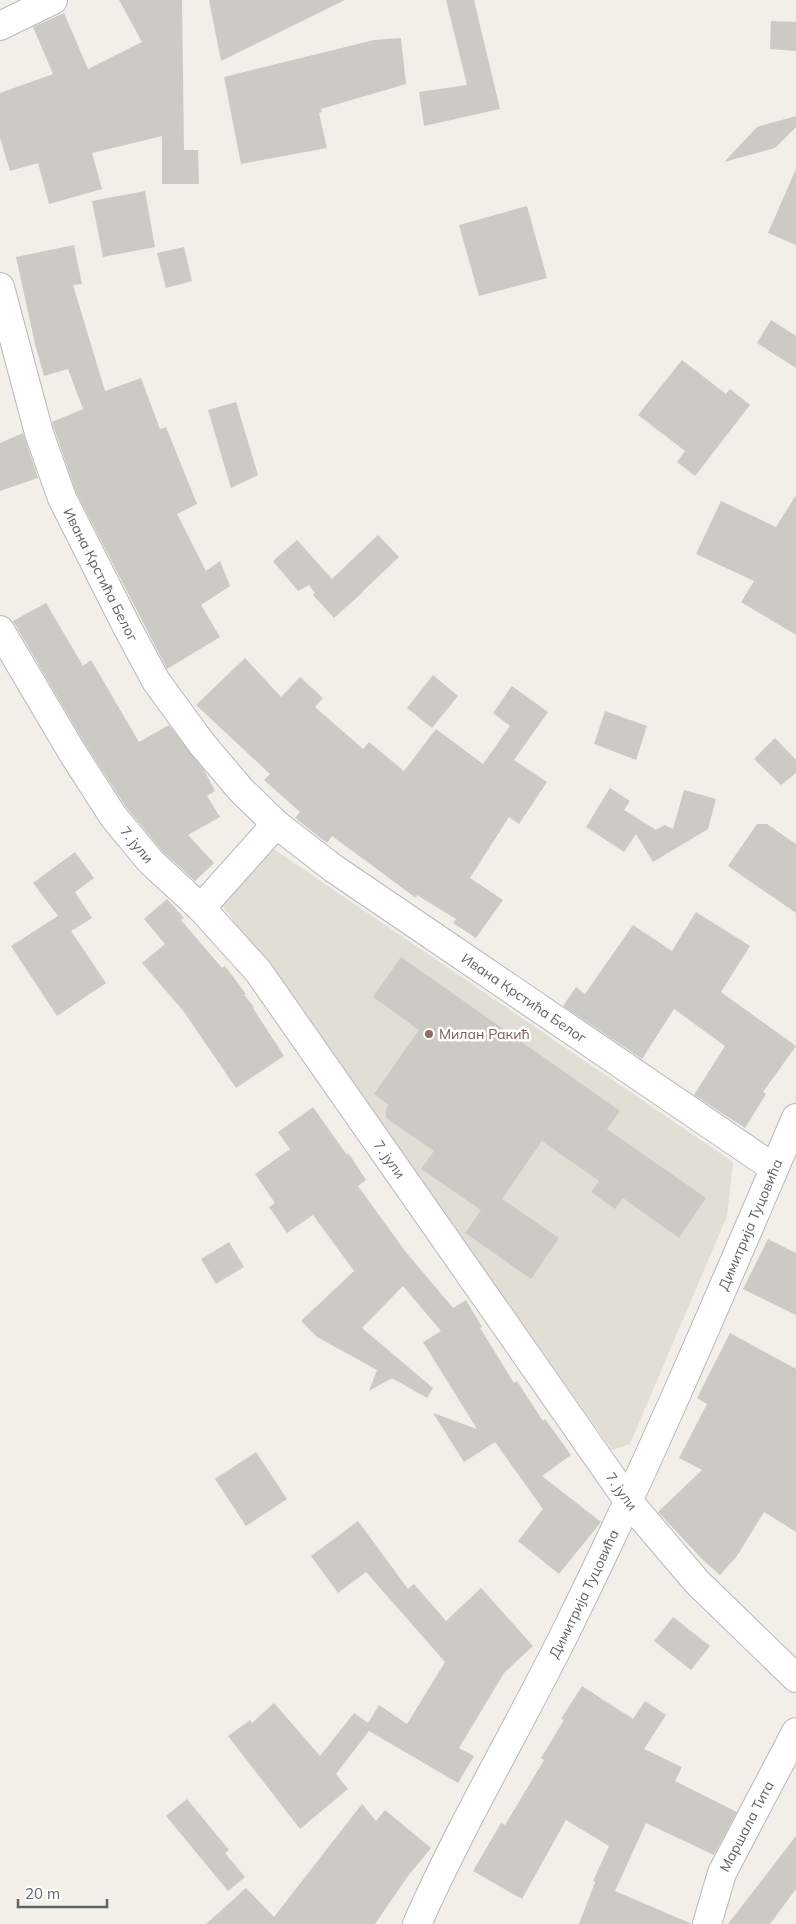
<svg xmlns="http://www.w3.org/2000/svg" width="796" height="1924" font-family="Mulish,sans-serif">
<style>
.education{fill:#e1ded6}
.building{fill:#cccac5}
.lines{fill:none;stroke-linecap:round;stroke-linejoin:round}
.street-casing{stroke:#b5b8bc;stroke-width:30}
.street{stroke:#fff;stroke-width:28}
.education-dot{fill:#8d6e63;stroke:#fff;stroke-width:2}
.labels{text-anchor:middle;stroke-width:5;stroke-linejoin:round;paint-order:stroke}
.street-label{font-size:14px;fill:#5f6368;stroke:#fff}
.education-label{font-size:14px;fill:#785e54;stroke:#fff;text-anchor:start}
</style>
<rect width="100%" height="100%" fill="#f1efe8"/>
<!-- education -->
<polygon class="education" points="272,848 733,1162 727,1216 630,1444 612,1450 222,905"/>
<!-- building -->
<g class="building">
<polygon points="119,0 182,0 184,150 198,150 199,184 162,184 162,136 92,153 102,189 49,204 38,163 10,171 0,138 0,93 53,74 33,27 64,13 88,69 142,42"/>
<polygon points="209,0 345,0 221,61"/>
<polygon points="446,0 474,0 500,109 424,126 419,92 467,85"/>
<polygon points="771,21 796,22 796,51 770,49"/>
<polygon points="401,38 406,84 321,109 322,112 319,113 327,148 241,164 224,77 374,40"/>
<polygon points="796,116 796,127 775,148 724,162 757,127"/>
<polygon points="796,169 796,245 768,233"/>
<polygon points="145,191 155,247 103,257 92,201"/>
<polygon points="527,206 547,278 479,296 459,225"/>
<polygon points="74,245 82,284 73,285 105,391 141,378 160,429 166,427 197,504 177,514 206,571 220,561 230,586 201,605 220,637 167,669 76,492 54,428 52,422 83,409 68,369 44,376 35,344 16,257"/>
<polygon points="184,247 192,281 166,288 157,253"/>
<polygon points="771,320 796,336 796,368 757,343"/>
<polygon points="682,360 726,394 730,389 750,405 695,476 677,462 685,451 638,415"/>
<polygon points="236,402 258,475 231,488 208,410"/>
<polygon points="23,433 38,478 0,491 0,443"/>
<polygon points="796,495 796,635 741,602 754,581 696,554 721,501 776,527"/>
<polygon points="378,535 399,557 363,591 363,592 334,618 313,595 315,593 309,585 298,591 273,561 297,540 332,579"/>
<polygon points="46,603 83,666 91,660 139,742 169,725 204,770 215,791 207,796 220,817 188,835 214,863 195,881 162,851 126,807 85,744 13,621"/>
<polygon points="245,658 281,697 300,677 323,698 315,707 363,749 369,742 404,771 436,729 483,764 510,726 493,713 512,686 548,712 514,760 547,782 519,824 509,817 470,878 503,900 476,938 453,923 456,919 417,895 416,898 332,836 327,843 295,818 300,812 264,780 270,774 196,705"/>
<polygon points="433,675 458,696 432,728 407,708"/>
<polygon points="605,711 647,726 636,760 594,744"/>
<polygon points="775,738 796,760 796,773 781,785 754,759"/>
<polygon points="610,788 630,801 624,810 656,830 665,825 673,829 684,790 716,799 708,829 653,862 636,834 624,852 586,827"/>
<polygon points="757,824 767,824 796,844 796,913 728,866"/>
<polygon points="75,852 94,878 75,892 92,918 71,931 106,983 57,1016 11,946 58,916 33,883"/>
<polygon points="167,899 184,918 181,920 222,968 225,966 246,994 244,995 254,1007 253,1008 284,1056 236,1088 184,1012 142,963 165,944 144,919"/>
<polygon points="696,912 750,946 721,992 796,1046 763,1092 766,1094 745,1128 694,1095 725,1046 674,1009 642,1059 563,1006 576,987 585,994 633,925 672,951"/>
<polygon points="401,957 620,1111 607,1129 706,1198 679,1238 623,1198 615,1209 591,1192 599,1181 542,1141 502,1199 559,1238 531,1279 465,1233 481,1210 421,1169 434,1151 386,1118 386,1109 389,1105 374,1094 419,1030 373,997"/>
<polygon points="313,1107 347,1155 349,1154 366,1180 358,1186 405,1251 453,1308 466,1300 482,1327 480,1328 514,1383 517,1381 543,1421 545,1419 571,1455 542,1476 601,1522 559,1574 518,1541 543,1509 495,1442 464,1462 433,1413 477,1429 423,1342 441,1331 403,1286 362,1328 433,1388 427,1398 392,1378 369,1391 377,1370 317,1337 301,1321 354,1271 313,1215 287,1233 269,1207 275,1203 255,1174 290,1149 278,1132"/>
<polygon points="768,1239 796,1253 796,1315 743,1289"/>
<polygon points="229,1242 244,1267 216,1284 201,1259"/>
<polygon points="730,1333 796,1369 796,1532 764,1512 737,1556 720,1575 703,1560 658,1512 702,1470 679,1458 707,1404 697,1398"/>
<polygon points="256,1452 287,1499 246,1526 215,1479"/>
<polygon points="358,1521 408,1589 414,1584 446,1621 481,1588 533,1646 504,1673 459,1748 474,1756 458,1783 369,1731 336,1774 348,1789 300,1829 228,1736 250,1720 252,1723 274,1703 320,1756 354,1713 368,1723 379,1705 407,1724 445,1662 366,1572 338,1593 311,1556"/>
<polygon points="673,1617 710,1646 691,1670 654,1641"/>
<polygon points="582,1686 633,1719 645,1701 666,1715 644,1749 682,1767 675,1781 737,1812 714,1855 646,1823 615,1891 692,1924 579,1924 595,1882 593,1881 609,1846 566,1820 522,1899 473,1871 501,1823 505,1825 544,1760 541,1758 564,1720 561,1719"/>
<polygon points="187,1799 229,1850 225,1853 245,1877 228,1891 166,1816"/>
<polygon points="362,1804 376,1821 385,1810 431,1848 408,1876 375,1924 206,1924 246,1888 274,1917"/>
<polygon points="796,1836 796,1889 770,1924 728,1924"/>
</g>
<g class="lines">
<!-- street casing -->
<g class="street-casing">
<g id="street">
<polyline points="0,26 53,0"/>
<path id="s1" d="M0,287L39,433L62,498L127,627L156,681L202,744L241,790L276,824L333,868L774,1168"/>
<path id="s2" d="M0,630L72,752L113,816L151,862L201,908L258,971L629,1502L697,1582L796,1678"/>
<polyline points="201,908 276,824"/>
<path id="s3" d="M417,1924C462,1822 520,1725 569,1625C651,1459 723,1288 796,1118"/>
<path id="s4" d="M707,1924L722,1873L796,1732"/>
</g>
</g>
<!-- street -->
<use href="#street" class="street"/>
</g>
<!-- markers -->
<circle class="education-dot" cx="429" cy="1034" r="5"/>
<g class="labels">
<!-- street labels -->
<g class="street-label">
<text dy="5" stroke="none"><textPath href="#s1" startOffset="306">Ивана Крстића Белог</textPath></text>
<text dy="5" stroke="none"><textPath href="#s2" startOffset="255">7. јули</textPath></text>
<text dy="5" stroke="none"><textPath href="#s1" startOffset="916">Ивана Крстића Белог</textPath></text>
<text dy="5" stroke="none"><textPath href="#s2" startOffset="660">7. јули</textPath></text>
<text dy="5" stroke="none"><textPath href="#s3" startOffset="775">Димитрија Туцовића</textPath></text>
<text dy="5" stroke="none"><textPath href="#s2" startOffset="1065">7. јули</textPath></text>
<text dy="5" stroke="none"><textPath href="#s3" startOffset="370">Димитрија Туцовића</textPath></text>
<text dy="5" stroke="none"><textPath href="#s4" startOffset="106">Маршала Тита</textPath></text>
</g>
<!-- education labels -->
<g class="education-label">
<text x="439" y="1039">Милан Ракић</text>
</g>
</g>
<!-- scale -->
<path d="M18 1899v8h89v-8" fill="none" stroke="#5f6368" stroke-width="2.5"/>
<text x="25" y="1899" font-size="15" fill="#5f6368" stroke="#ffffff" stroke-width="4" paint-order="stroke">20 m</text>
</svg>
